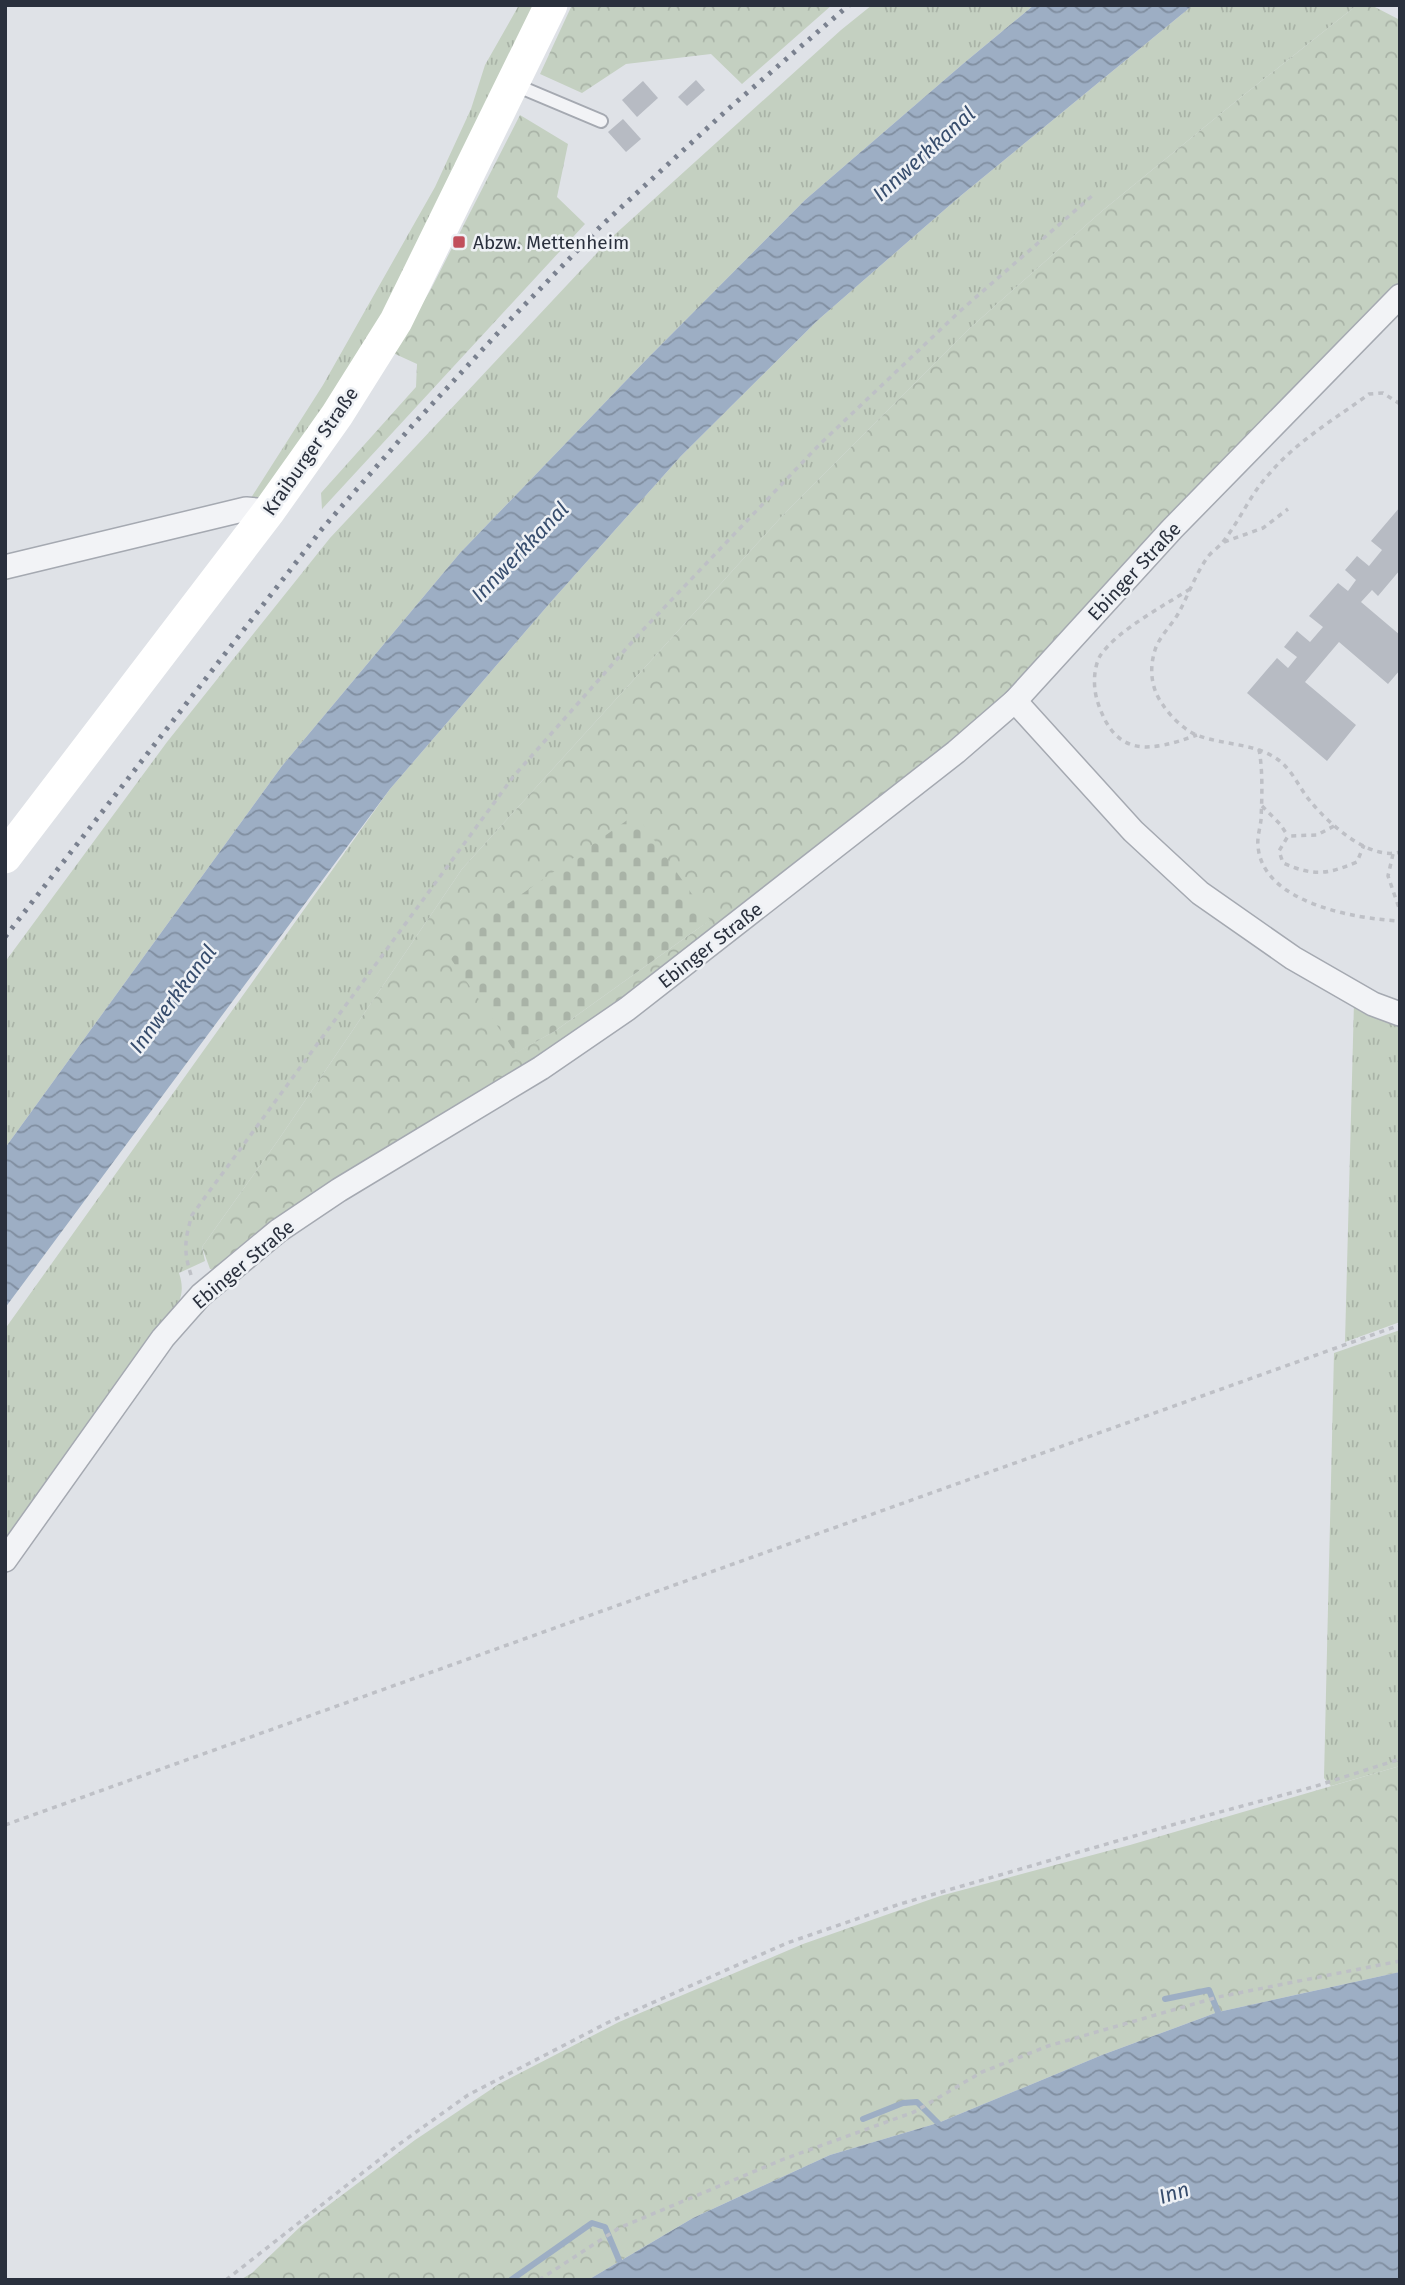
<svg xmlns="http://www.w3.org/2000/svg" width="1405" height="2285" font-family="'Fira Sans',sans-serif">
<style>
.grass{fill:url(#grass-tufts)}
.forest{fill:url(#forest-crowns);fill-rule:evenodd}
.cemetery{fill:url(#cemetery-stones)}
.water{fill:url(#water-waves)}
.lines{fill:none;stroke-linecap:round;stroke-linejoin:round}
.stream{stroke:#9daec4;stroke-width:6}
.building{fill:#b7bbc3}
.service-casing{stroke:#a5a9b1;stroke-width:16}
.minor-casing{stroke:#a5a9b1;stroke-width:26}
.path{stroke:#bec0c6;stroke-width:3.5;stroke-dasharray:5 5;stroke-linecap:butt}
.service{stroke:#f2f3f6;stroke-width:12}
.minor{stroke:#f2f3f6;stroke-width:23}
.secondary{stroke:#fff;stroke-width:33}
.rail{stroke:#7a818f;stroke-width:5;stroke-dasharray:3.5 7;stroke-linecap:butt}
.poi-dot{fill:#c14f5b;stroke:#eef1f5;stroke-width:2.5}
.labels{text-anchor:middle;stroke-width:5;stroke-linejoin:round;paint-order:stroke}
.poi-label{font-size:19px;fill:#2a303d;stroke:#eef1f5;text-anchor:start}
.street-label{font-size:19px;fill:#2a303d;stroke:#eef1f5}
.water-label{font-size:21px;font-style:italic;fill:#374d6d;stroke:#eef1f5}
</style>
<defs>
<pattern id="grass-tufts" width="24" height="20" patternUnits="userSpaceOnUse" patternTransform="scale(1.75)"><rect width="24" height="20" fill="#c4d0c1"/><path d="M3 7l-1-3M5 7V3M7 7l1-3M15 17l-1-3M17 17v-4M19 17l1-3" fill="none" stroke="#a9b3a7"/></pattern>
<pattern id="forest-crowns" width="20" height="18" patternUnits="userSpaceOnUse" patternTransform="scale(1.75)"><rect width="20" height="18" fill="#c4d0c1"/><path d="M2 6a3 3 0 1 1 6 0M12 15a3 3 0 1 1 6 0" fill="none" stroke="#a9b3a7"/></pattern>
<pattern id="cemetery-stones" width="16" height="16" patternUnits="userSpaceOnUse" patternTransform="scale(1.75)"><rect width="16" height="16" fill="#c4d0c1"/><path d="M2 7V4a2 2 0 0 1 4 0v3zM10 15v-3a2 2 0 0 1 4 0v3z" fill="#a9b3a7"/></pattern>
<pattern id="water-waves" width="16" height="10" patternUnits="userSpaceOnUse" patternTransform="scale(1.75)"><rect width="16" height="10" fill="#9daec4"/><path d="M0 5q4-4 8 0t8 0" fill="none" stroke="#808ea0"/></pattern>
</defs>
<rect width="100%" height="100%" fill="#dfe2e7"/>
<!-- grass -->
<g class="grass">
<polygon points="519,5 536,5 384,315 325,408 261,497 249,501 323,385 435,187 471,109 485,65"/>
<polygon points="872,5 1034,5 964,63 805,200 644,362 460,553 282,766 5,1148 5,962 167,742 330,538 612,237 841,30"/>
<path d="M1193,5H1357L1235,102L1102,211L969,329L784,514L462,869L279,1139L202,1247L205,1261L179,1273C184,1288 182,1297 175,1311L5,1543V1329L390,789L549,604L681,456L818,320L958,198Z"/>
<polygon points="1354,1002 1400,1020 1400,1322 1345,1342"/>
<polygon points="1400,1330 1400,1766 1331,1786 1324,1778 1334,1353"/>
</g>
<!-- forest -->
<g class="forest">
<polygon points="572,5 832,5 742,84 711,54 626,64 582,93 540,74"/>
<path d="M1357,5H1371L1400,20V282L1175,511L1017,689L960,740L623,1001L474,1097L218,1270L210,1269L202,1247L279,1139L462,869L784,514L969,329L1102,211L1235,102ZM710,920L555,1031L515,1053Z"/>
<polygon points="520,115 568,144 557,197 585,224 322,509 321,493 416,387 417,364 393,353 431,289"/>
<polygon points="1400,1766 1400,1972 1218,2012 1102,2055 938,2123 830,2155 693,2218 588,2280 240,2280 252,2273 301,2226 415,2140 499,2084 619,2022 803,1944 940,1896 1130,1845"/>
</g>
<!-- cemetery -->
<polygon class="cemetery" points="636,814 710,920 555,1031 516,1053 451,959 482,922"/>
<!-- water -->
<g class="water">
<polygon points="1034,5 1193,5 958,198 818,320 681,456 549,604 390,789 5,1308 5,1148 282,766 460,553 644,362 805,200 964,63"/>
<polygon points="1400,1972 1400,2280 588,2280 693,2218 830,2155 938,2123 1102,2055 1218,2012"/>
</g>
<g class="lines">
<!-- stream -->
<g class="stream">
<polyline points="1165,1999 1209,1990 1218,2012"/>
<polyline points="863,2119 903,2103 917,2102 938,2123"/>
<polyline points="511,2280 592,2223 605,2227 619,2260"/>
</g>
</g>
<!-- building -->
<g class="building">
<polygon points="696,80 705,90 687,106 678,97"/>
<polygon points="643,81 658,98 637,117 622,100"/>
<polygon points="623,119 641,139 626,152 608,132"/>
<polygon points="1400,507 1400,570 1378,596 1372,590 1361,602 1400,635 1400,670 1388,684 1339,642 1305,682 1356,725 1327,761 1247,693 1277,658 1288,668 1297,657 1284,647 1297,631 1310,642 1323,627 1309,616 1338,583 1348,591 1356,580 1345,570 1357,556 1369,566 1382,550 1371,541"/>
</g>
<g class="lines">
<!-- service casing -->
<g class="service-casing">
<polyline id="service" points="513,84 601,121"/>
</g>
<!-- minor casing -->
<g class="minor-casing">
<g id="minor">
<polyline points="5,567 246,509 269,511"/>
<polyline points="1015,701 1133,831 1200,893 1293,958 1373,1004 1400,1014"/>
<polyline points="5,1560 163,1338 201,1295 278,1231 339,1190 541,1068 627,1009 956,752 1015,701 1172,529 1400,296"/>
</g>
</g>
<!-- path -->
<g class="path">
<path d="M1400,404L1383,393L1369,394C1335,419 1297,441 1270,473C1250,494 1240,521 1222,543C1218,548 1211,552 1207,558C1195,575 1188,596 1178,614C1171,626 1159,637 1155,650C1149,669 1151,689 1163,705C1171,717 1185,731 1199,736C1227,746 1266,743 1287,768C1296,778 1302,792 1311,802C1329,824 1370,861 1400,852"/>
<polyline points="1224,542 1263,528 1288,509"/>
<path d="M1190,589C1165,605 1116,631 1100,656C1093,669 1093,689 1098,703C1116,758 1150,752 1197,735"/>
<path d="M1259,749C1263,772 1262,796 1261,820C1260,828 1257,838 1258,846C1262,903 1356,919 1400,921"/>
<polyline points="1262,806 1280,824 1288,836"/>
<path d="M1334,826L1317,835L1288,836L1279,851L1283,863C1313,876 1326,875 1357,862L1364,845"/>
<polyline points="1393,854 1388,876 1400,911"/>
<path d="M191,1275C183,1250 185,1239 192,1215L513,777L640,633L820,444L959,312L1093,195"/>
<polyline points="5,1825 1400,1325"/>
<polyline points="226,2280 398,2145 468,2095 607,2023 787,1943 900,1904 1179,1823 1313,1787 1400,1759"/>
<polyline points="539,2280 619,2228 784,2159 914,2112 982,2072 1048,2046 1218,1997 1400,1961"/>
</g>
<!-- service -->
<use href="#service" class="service"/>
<!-- minor -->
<use href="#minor" class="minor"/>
<!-- secondary -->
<polyline class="secondary" points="5,857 269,511 337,415 396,321 551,5"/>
<!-- rail -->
<polyline class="rail" points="5,937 322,529 411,427 508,322 602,225 727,110 849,5"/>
</g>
<!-- markers -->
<rect class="poi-dot" x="452" y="235" width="14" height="14" rx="3.5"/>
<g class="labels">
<!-- poi labels -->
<g class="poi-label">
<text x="473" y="249">Abzw. Mettenheim</text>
</g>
<!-- street labels -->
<g class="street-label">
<text transform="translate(310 451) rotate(-55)" y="7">Kraiburger Straße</text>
<text transform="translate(1134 571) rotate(-47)" y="7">Ebinger Straße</text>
<text transform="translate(710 945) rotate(-38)" y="7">Ebinger Straße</text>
<text transform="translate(243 1264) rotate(-40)" y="7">Ebinger Straße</text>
</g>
<!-- water labels -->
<g class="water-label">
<text transform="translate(924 154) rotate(-42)" y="7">Innwerkkanal</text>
<text transform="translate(520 552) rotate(-46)" y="7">Innwerkkanal</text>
<text transform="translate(173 999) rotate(-53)" y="7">Innwerkkanal</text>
<text transform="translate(1174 2193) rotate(-17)" y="7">Inn</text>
</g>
</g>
<!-- border -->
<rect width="1405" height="2285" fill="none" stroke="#2a303d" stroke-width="14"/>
</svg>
